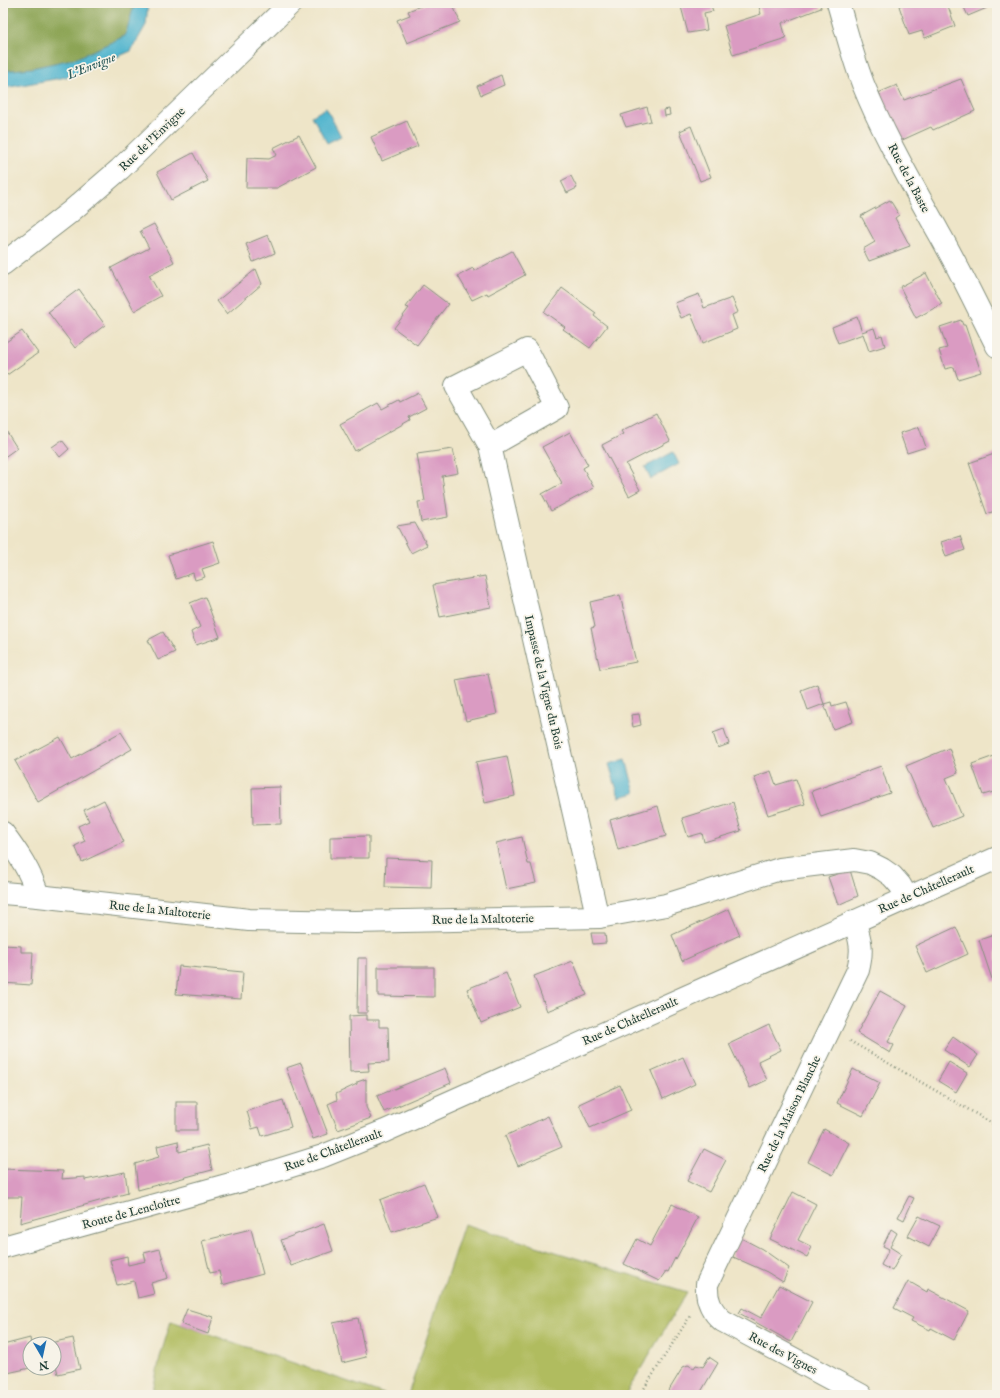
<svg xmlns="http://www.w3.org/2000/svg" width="1000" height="1398" font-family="'IM FELL English',serif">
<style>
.green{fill:#b0bc5e;stroke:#687c49}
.forest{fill:#8ca455;stroke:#567044}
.water{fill:#4eb3cd;stroke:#367880}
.building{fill:#da9bc2}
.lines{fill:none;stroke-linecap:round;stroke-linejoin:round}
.minor-casing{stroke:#86917e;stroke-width:24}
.major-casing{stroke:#86917e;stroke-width:24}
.path{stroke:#86917e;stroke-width:2.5;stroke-dasharray:1 3;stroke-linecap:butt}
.minor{stroke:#fff;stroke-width:22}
.major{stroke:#fff;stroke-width:22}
.labels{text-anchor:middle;stroke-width:3.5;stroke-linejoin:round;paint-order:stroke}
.street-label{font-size:12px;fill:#1f3d34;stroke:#f7f3e8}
.water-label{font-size:13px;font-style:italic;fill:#2b5a5a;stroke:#f7f3e8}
</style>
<rect width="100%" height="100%" fill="#f7f3e8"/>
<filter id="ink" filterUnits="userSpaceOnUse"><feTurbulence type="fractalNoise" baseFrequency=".025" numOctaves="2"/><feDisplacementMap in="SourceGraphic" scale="8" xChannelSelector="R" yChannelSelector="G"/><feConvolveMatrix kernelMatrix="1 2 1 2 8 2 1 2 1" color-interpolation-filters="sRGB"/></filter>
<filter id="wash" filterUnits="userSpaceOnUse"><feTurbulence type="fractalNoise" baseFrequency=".012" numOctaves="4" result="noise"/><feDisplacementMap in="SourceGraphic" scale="16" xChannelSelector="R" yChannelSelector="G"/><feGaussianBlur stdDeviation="0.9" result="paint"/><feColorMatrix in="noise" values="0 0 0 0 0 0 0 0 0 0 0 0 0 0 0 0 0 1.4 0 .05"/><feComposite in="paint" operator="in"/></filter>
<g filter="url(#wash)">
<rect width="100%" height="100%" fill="#eee5c8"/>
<!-- green -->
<g class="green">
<polygon points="464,1224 687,1292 625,1395 408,1395"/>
<polygon points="171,1321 387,1395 152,1395 160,1357"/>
</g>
<!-- forest -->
<polygon class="forest" points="3,3 135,3 125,36 77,58 32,68 3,71"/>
<!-- water -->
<g class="water">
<polygon points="135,3 148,3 146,25 131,51 72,76 10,87 3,87 3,71 32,68 77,58 125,36"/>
<polygon points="326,108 341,136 327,143 312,116"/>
<polygon points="673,452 679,464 651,479 645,467"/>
<polygon points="626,759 635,793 619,797 609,764"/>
</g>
<g id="blocks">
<!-- building -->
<g class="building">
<polygon points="428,3 452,3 460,22 407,43 397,20 410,15 408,11"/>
<polygon points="680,3 710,3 713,11 704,13 707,30 688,33"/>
<polygon points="758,3 820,3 821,8 782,23 786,38 733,55 724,26 761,14"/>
<polygon points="906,3 947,3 955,26 925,38 922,31 909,35 899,6"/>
<polygon points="962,3 985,3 987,8 968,16"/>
<polygon points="501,75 504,85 481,95 477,86"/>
<polygon points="961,79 975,111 933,130 931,127 900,141 878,93 897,85 904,100"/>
<polygon points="647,107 651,121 626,127 621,115"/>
<polygon points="669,109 670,115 665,116 664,110"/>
<polygon points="407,121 418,146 382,161 371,137"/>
<polygon points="691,126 711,177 700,181 680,131"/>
<polygon points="299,135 316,167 277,188 246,188 247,158 269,159 277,155 273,148"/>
<polygon points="193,153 208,181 171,200 157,172"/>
<polygon points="571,176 577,188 567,193 561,181"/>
<polygon points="890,200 899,215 895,218 910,246 869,261 863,249 875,242 861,216"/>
<polygon points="154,224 174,262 149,275 161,296 134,311 111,268 149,248 140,231"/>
<polygon points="268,235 275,253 253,262 246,244"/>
<polygon points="512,251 525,275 488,295 487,293 472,300 458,276 473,268 474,271"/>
<polygon points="256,269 262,284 227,314 217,301"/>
<polygon points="926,273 942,304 916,318 900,287"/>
<polygon points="423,285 448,304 417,345 394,328 409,308 406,307"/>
<polygon points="562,288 596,313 594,316 607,326 590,348 563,329 565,327 544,312"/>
<polygon points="79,289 105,325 75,348 48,312"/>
<polygon points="699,294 704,308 732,298 738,312 732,315 737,329 703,343 691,314 681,318 675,303"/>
<polygon points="857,317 862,332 874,328 877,337 882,335 885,346 869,351 863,334 838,343 832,327"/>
<polygon points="961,320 963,325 965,325 981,372 958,379 954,367 945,369 939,350 947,348 940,327"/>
<polygon points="22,331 38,353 7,375 3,369 3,344"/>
<polygon points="418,393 426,408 409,417 410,420 355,451 340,424 378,403 382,409 399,400 400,402"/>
<polygon points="656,413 670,441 626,464 640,490 629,496 602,445 623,434 621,431"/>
<polygon points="3,426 17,448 3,458"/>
<polygon points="919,427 926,447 907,453 900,433"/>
<polygon points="570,432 588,465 583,468 594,488 551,511 542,494 562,483 542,447"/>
<polygon points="62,440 69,449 60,457 52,447"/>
<polygon points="453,449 458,473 442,476 448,517 421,522 418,502 425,501 417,454"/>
<polygon points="997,453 997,510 987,514 969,463"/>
<polygon points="415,523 427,545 411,553 397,526"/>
<polygon points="960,536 965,550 946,557 941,542"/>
<polygon points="213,541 220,563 202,569 205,577 195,580 193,573 176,579 168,555"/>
<polygon points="485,576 491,607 440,617 433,585"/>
<polygon points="620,595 636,662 600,669 591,628 595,627 590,602"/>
<polygon points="205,597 220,637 196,645 191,632 200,627 190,603"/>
<polygon points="163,632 175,652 158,660 148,640"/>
<polygon points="488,674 497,714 466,721 456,680"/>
<polygon points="817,684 824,704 808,710 801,690"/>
<polygon points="831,702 832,706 846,702 853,722 833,729 824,704"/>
<polygon points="639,714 641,725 633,727 631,715"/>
<polygon points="724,729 729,744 718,748 713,733"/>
<polygon points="121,732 132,749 38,802 15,761 60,737 72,759"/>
<polygon points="949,748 958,773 946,778 962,816 933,828 906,766"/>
<polygon points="997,755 997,791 983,795 972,764"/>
<polygon points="507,756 515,796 485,803 476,762"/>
<polygon points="881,766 890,793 821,817 812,791"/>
<polygon points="771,771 776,785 796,779 805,804 768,815 754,777"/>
<polygon points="280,787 281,824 253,825 252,788"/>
<polygon points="104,800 124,842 82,862 75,846 85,841 78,826 89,821 84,810"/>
<polygon points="733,802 741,831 704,842 702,833 688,837 682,818"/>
<polygon points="658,806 666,836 618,850 610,820"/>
<polygon points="369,836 369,858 330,858 330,837"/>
<polygon points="522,837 528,864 531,864 536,883 506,889 496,843"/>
<polygon points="386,858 432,860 431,888 385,887"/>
<polygon points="850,870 858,896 838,905 828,877"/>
<polygon points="729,909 740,935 682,961 672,935"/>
<polygon points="956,927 968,954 927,973 915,946"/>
<polygon points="591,933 605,933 606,943 593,944"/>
<polygon points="997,934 997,981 993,982 979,940"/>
<polygon points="3,945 21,946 21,952 33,952 31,985 3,983"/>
<polygon points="358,958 367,958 367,1013 357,1013"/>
<polygon points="573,961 587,995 547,1011 534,976"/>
<polygon points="179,966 243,972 241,999 176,994"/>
<polygon points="378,967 434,967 434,997 378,996"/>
<polygon points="506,973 520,1007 481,1023 467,989"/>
<polygon points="880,991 907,1006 888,1042 894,1045 890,1053 857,1033"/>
<polygon points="367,1015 367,1020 379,1020 379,1027 388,1027 389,1062 368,1063 369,1071 350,1072 349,1016"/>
<polygon points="769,1025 781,1050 758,1061 767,1080 750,1088 729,1044"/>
<polygon points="953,1037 978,1055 970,1067 944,1050"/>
<polygon points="683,1057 695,1084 663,1099 651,1071"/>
<polygon points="949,1062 967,1073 956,1092 938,1081"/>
<polygon points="301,1063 328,1134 313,1139 286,1068"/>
<polygon points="445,1068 451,1083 384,1112 377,1096"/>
<polygon points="853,1069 880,1083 863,1116 837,1103"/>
<polygon points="366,1079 366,1107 371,1118 338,1130 328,1104 337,1100 336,1094 357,1084 357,1082"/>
<polygon points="620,1085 631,1110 590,1128 579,1104"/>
<polygon points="283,1100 291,1127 262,1136 259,1127 252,1129 247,1111"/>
<rect x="176" y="1102" width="21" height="28"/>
<polygon points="548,1116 562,1147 518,1166 505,1136"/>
<polygon points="824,1129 849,1143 833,1175 808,1162"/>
<polygon points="178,1141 179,1152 207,1145 212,1170 138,1190 135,1164 159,1157 157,1146"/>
<polygon points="704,1149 726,1160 709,1192 687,1181"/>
<polygon points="3,1169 63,1171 62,1179 85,1177 85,1180 125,1172 128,1193 20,1223 22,1197 3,1197"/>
<polygon points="424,1183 438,1217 392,1232 380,1200"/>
<polygon points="793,1192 816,1204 798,1240 812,1247 807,1257 770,1239"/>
<polygon points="909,1196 914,1198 904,1220 898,1217"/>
<polygon points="672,1204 698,1217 676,1259 675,1258 668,1272 666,1271 659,1281 624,1264 637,1239 650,1246"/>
<polygon points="919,1216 940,1226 929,1247 908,1236"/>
<polygon points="324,1224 333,1251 291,1266 281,1240"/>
<polygon points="251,1229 263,1274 222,1285 219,1271 210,1273 202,1241"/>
<polygon points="891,1229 897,1233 890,1247 901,1254 892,1271 881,1265 889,1249 883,1246"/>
<polygon points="739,1237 762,1249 789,1268 783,1282 767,1272 731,1256"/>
<polygon points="160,1249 168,1278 151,1283 154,1294 138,1298 134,1281 117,1285 110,1260 127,1256 128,1265 146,1261 144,1253"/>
<polygon points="908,1281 927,1292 928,1289 969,1311 954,1340 931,1328 930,1330 911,1321 913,1318 894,1308"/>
<polygon points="779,1285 812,1302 791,1342 739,1313 742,1308 761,1318"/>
<polygon points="187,1309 213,1317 208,1334 181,1324"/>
<polygon points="358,1318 366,1357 342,1363 333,1323"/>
<polygon points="30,1338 31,1344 30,1344 30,1368 3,1374 3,1345"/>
<polygon points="73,1338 80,1369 58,1374 54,1358 54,1344 50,1344 50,1343"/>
<polygon points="709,1357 718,1363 699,1395 666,1395 683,1367 688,1365 694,1368 696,1365 703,1367"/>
</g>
</g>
</g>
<g filter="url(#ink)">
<use href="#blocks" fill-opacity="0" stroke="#86917e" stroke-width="1"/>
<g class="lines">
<!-- minor casing -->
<g class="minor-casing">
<g id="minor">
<path d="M838,3C846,30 853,58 863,84C884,136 912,184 939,233C960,270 978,308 997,346"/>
<polyline points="3,264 69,213 120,169 291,3"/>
<polyline points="490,446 557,408 527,350 456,386 490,446 595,906 599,917"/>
<path d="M3,833C18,853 31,872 38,896"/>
<polyline points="3,893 38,896 249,920 355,922 599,917 666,905 780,869 854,860 870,863 882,869 892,876 900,885 907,897"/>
<path d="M854,921C861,941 863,950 858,970L707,1284C706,1300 711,1311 723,1321L861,1395"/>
</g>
</g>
<!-- major casing -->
<g class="major-casing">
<polyline id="major" points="3,1247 259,1176 323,1156 385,1131 997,858"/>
</g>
<!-- path -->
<g class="path">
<polyline points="850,1041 997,1126"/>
<polyline points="640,1395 690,1316"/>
</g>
<!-- minor -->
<use href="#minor" class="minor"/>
<!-- major -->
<use href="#major" class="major"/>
</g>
</g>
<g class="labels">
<!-- street labels -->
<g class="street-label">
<text transform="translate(152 139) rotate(-44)" y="4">Rue de l'Envigne</text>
<text transform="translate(909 178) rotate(62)" y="4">Rue de la Baste</text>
<text transform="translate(544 682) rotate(77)" y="4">Impasse de la Vigne du Bois</text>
<text transform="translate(926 889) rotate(-24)" y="4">Rue de Châtellerault</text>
<text transform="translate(160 910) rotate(6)" y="4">Rue de la Maltoterie</text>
<text transform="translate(483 919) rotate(-1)" y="4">Rue de la Maltoterie</text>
<text transform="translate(630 1021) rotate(-24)" y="4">Rue de Châtellerault</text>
<text transform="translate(789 1114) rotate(-64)" y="4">Rue de la Maison Blanche</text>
<text transform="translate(333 1150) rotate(-20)" y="4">Rue de Châtellerault</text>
<text transform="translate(131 1212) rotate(-15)" y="4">Route de Lencloître</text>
<text transform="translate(783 1353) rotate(28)" y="4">Rue des Vignes</text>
</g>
<!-- water labels -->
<g class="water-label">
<text transform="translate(91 65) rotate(-22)" y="5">L'Envigne</text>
</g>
</g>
<!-- margin -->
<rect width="1000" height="1398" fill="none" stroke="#f7f3e8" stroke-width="16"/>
<!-- north arrow -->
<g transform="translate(42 1356) rotate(171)"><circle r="19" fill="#f7f3e8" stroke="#a1aaa0"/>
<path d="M0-3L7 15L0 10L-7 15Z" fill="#1f6fb2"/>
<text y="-6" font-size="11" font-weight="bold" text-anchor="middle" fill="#1f3d34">N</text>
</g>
</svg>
